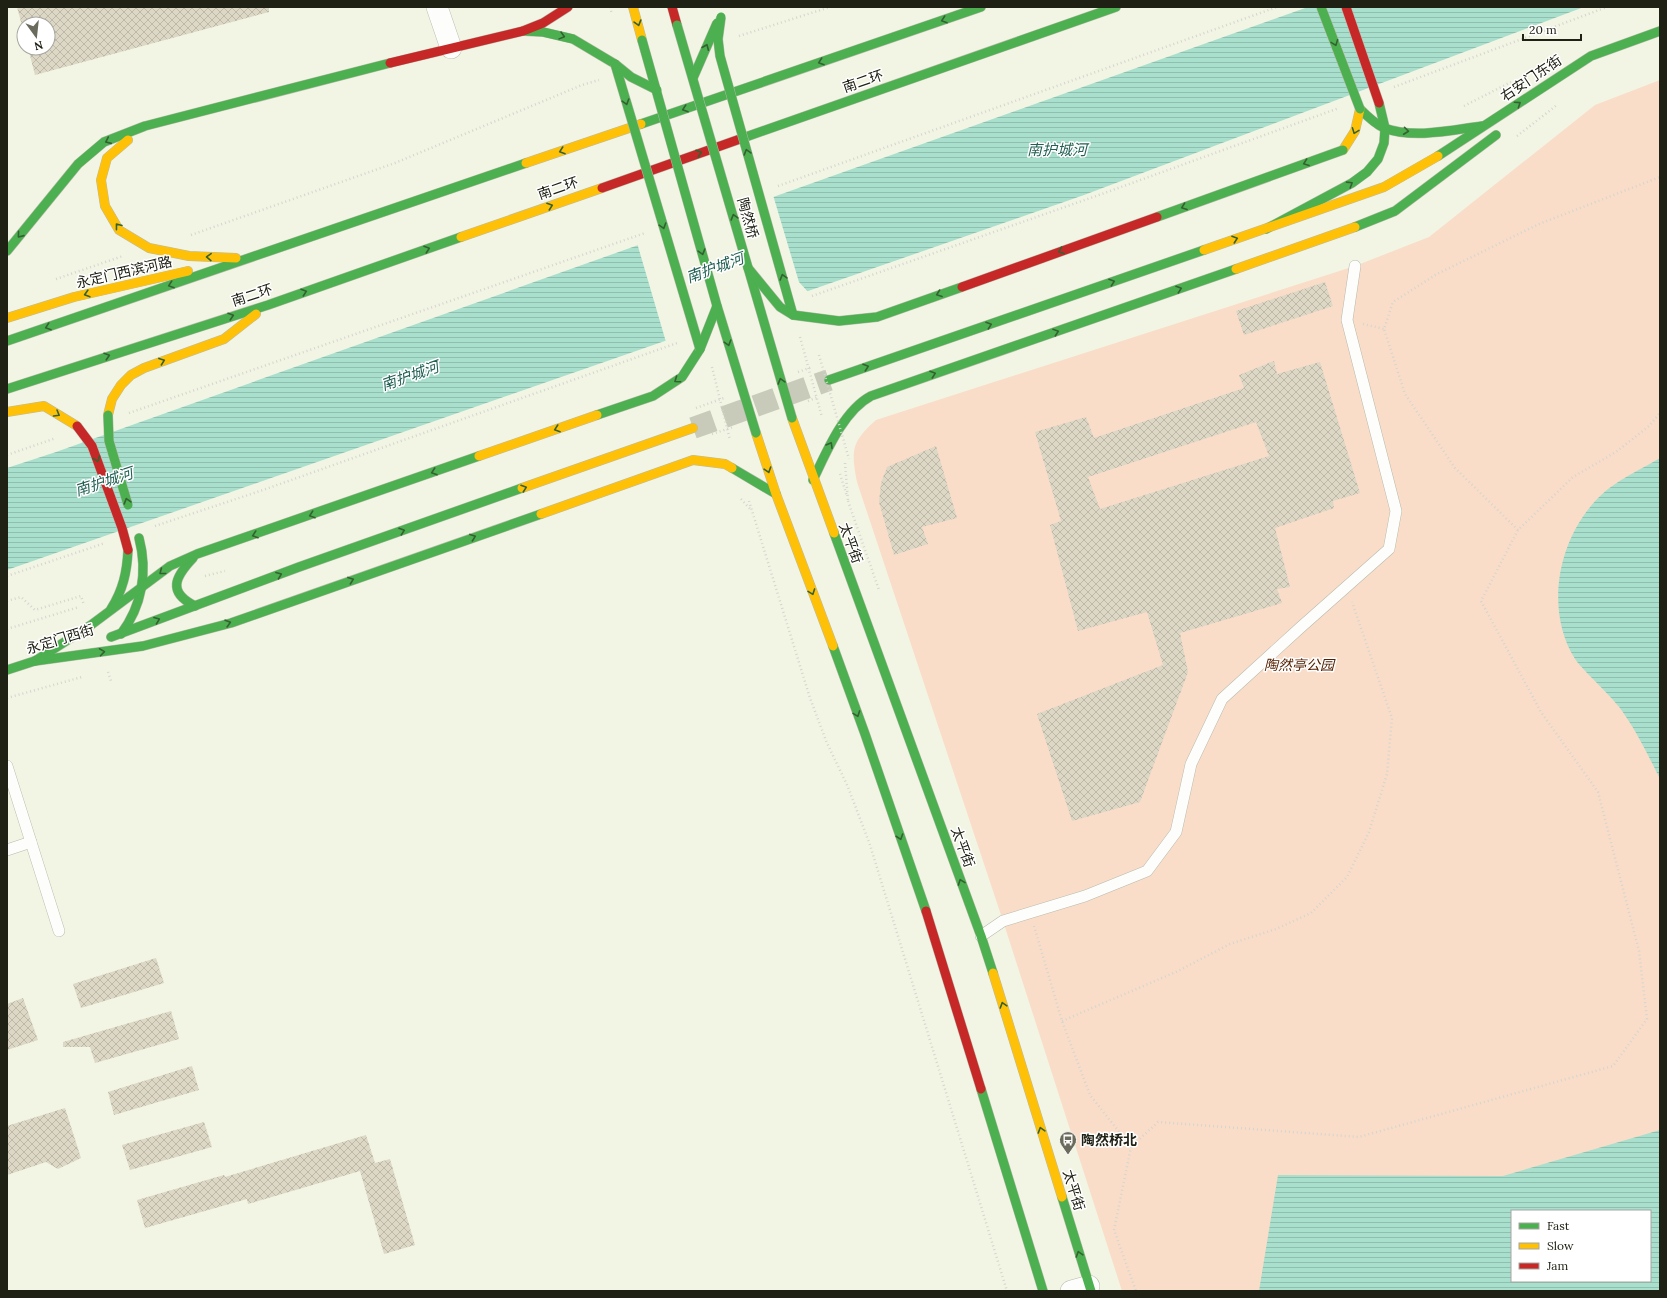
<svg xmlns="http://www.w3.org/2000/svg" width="1667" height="1298" font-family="Lora,'Noto Sans SC',serif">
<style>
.green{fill:#f9ddc8;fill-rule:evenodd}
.water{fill:url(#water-rules);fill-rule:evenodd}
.pier{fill:#f2f5e3}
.building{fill:url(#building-cross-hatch);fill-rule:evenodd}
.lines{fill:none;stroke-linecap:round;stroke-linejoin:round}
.secondary-tunnel{stroke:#c8cbba;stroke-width:22;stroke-dasharray:22 11;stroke-linecap:butt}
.lane-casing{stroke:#b8baac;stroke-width:12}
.street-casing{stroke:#b8baac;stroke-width:22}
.fast-casing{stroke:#b8baac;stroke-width:10}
.slow-casing{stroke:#b8baac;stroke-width:10}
.jam-casing{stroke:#b8baac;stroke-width:10}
.path{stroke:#d4d5cf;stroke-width:2.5;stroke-dasharray:1 3;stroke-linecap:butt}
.lane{stroke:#fdfefb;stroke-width:11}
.street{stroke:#fdfefb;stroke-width:21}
.fast{stroke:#4caf50;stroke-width:9}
.slow{stroke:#ffc107;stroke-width:9}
.jam{stroke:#c62828;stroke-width:9}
.fast-bridge-casing{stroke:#b8baac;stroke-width:10;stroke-linecap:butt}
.jam-bridge-casing{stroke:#b8baac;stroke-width:10;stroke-linecap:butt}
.path-bridge{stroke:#d4d5cf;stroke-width:2.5;stroke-dasharray:1 3;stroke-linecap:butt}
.fast-bridge{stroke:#4caf50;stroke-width:9}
.jam-bridge{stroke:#c62828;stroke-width:9}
.oneway{stroke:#346130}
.labels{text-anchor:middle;stroke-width:3;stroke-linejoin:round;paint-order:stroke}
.street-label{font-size:14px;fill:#202115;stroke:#fff}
.park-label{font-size:14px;font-style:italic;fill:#552001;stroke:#fff}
.poi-label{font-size:14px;font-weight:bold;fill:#202115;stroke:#fff;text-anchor:start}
.water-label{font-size:15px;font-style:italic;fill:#226054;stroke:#fff}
</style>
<defs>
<pattern id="water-rules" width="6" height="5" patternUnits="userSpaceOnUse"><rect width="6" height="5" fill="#a8dfcd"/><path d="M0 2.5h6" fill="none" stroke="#90bfaf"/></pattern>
<pattern id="building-cross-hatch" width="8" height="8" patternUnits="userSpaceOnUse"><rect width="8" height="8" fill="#ddd7c5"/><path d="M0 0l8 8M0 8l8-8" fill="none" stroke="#bdb8a8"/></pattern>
</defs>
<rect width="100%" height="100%" fill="#f2f5e3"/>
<!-- green -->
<path class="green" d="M1660,80V1291H1122L1003,921L857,482C851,451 851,442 876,420L1355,266L1429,237L1595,105ZM1512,1211H1650V1281H1512Z"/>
<!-- water -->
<g class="water">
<polygon points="1308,7 1584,7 1084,195 7,570 7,468 56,452"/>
<path d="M1660,458V779C1648,755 1636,730 1620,708C1610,696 1598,684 1587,673C1583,668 1578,664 1575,659C1542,606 1560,528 1608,489C1624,477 1643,468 1660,458Z"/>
<path d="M1660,1130V1291H1259L1278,1175L1503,1176ZM1512,1211H1650V1281H1512Z"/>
</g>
<!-- pier -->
<polygon class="pier" points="773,195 799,282 809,293 666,342 637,243"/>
<!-- building -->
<g class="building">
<polygon points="17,7 269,7 269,12 35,75 28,48 48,48 48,24 24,24 24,33"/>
<polygon points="1325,282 1333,306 1244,335 1236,311"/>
<path d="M1274,361L1277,374L1320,362L1360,493L1333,501L1334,508L1275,528L1290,587L1277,589L1282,603L1180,633L1188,672L1140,802L1072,821L1037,714L1163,665L1147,612L1078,631L1050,525L1061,521L1035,432L1086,417L1094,438L1244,388L1239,375ZM1256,422L1269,456L1100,509L1088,477Z"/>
<polygon points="936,446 957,518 922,527 928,544 894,555 879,502 881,483 887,467"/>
<polygon points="156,958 164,983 81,1008 73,984"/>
<polygon points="23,998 38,1040 7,1050 7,1004"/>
<polygon points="171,1011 179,1039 95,1063 90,1047 63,1047 63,1042"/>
<polygon points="192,1066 199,1090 114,1115 108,1092"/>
<polygon points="65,1108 81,1158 58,1169 46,1162 7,1175 7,1126"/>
<polygon points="204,1122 212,1147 130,1170 122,1145"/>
<polygon points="366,1135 375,1163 390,1159 415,1245 384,1254 360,1171 248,1204 247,1199 145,1228 137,1200 224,1175 225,1177"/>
</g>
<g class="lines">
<!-- secondary-tunnel -->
<polyline class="secondary-tunnel" points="693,428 829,380"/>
<!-- lane casing -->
<g class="lane-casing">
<g id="lane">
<polyline points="7,766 59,931"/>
<polyline points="7,850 31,842"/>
<polyline points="981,936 1003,921 1085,896 1147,871 1176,832 1191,764 1222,699 1301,627 1389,549 1396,511 1347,320 1355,266"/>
</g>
</g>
<!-- street casing -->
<g class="street-casing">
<g id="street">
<polyline points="437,7 451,48"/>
<polyline points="1071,1291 1089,1286"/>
</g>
</g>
<!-- fast casing -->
<g class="fast-casing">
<g id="fast">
<polyline points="524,31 543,32 573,39 615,64"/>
<path d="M1360,109C1367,116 1375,124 1384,128C1414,139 1452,130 1482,126"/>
<polyline points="641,124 981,7"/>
<polyline points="740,139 1116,7"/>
<polyline points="1438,156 1591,56 1660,31"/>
<polyline points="1355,227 1395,211 1496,135"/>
<polyline points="1266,229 1352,183 1367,172 1378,159 1384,143 1385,128 1379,103"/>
<polyline points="7,251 78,164 104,142 145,126 390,63"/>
<polyline points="7,341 526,163"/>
<polyline points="829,380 1204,250"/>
<polyline points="7,389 268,305 461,237"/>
<polyline points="597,415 653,396 682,377 700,349"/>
<polyline points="732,468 776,494"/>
<path d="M813,480C826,453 843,411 871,396L1236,269"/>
<polyline points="834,533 981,936 993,973"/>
<path d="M193,558C175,577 167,592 195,606"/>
<path d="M111,609C123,590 127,572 128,550"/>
<path d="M121,634C142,606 148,572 139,538"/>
<polyline points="111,637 299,567 522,488"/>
<polyline points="833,646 865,734 926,911"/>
<polyline points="35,661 143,646 231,623 541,514"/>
<polyline points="35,661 91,625 170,566 197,554 479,456"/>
<polyline points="7,670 50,656"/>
<polyline points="981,1089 1043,1291"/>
<polyline points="1062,1197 1091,1291"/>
</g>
</g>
<!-- slow casing -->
<g class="slow-casing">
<g id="slow">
<polyline points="633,7 642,40"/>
<polyline points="128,140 107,158 101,180 105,206 119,230 149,248 189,256 236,258"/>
<polyline points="1343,150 1355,131 1360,109"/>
<polyline points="526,163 641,124"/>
<polyline points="461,237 602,188"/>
<polyline points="1204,250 1384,187 1438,156"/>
<polyline points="1236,269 1355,227"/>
<polyline points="7,318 74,297 188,271"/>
<polyline points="7,412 44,406 77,426"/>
<polyline points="108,415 112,399 121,385 131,375 144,368 224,339 256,314"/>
<polyline points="792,418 834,533"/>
<polyline points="756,433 776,494 833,646"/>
<polyline points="479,456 597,415"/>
<polyline points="522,488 693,428"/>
<polyline points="541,514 693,460 725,464 732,468"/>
<polyline points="993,973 1062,1197"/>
</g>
</g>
<!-- jam casing -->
<g class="jam-casing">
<g id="jam">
<polyline points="672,7 677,25"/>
<polyline points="390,63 523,31 543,23 568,7"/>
<polyline points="602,188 740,139"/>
<polyline points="926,911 981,1089"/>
</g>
</g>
<!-- path -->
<g class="path">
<polyline points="610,7 612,14"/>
<polyline points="739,36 830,7"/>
<polyline points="1394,87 1607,7"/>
<polyline points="1464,106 1511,82"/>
<polyline points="1517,136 1557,105"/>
<polyline points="778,186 1277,7"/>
<polyline points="191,235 395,163 582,85 599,80"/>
<polyline points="56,279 123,256"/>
<polyline points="812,296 1099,195 1339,108"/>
<polyline points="1363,324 1384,329"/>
<polyline points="798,372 812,367"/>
<polyline points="808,401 818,397"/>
<polyline points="696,408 724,398"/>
<polyline points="820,410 822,417"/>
<polyline points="129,413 645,233"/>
<polyline points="712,434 733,427"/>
<polyline points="7,455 56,438"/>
<polyline points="845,463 848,501"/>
<polyline points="840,474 847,496"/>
<polyline points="741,499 750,509"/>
<polyline points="749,501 810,698 827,743 848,787 870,845 1007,1291"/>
<polyline points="848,501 879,590"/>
<polyline points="155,526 263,490 677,343"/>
<polyline points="1518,530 1455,468 1405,394 1384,329 1393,302 1437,274 1539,224 1660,177"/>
<polyline points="7,576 105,543"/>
<polyline points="205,576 225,571"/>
<polyline points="7,601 21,597 35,610 81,596 84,605"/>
<polyline points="7,629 79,607"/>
<polyline points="108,672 111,681"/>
<polyline points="7,698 82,677"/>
<polyline points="1034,926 1062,1021 1090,1095 1131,1147 1114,1230 1136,1291"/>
<polyline points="1062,1021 1176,972 1230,944 1276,929 1311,913 1347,877 1369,832 1387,774 1392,718 1352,602"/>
<polyline points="1131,1147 1158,1122 1359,1137 1613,1066 1647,1019 1639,951 1598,792 1541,712 1481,601 1518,530 1573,477 1616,452 1649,426 1660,413"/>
</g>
<!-- lane -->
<use href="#lane" class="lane"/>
<!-- street -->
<use href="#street" class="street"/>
<!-- fast -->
<use href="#fast" class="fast"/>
<!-- slow -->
<use href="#slow" class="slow"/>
<!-- jam -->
<use href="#jam" class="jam"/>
<!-- fast-bridge casing -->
<g class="fast-bridge-casing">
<g id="fast-bridge">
<polyline points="1321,7 1360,109"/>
<polyline points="721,17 718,39 720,56 793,315"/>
<polyline points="677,25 792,418"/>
<polyline points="642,40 717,306 756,433"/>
<polyline points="615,64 700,349"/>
<polyline points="615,64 631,77 657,90"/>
<polyline points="693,78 717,23"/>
<polyline points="1157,217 1343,150"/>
<polyline points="748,268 780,307 793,315 839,321 877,317 962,287"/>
<polyline points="700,349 717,306"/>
<polyline points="108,415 109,441 128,505"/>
</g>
</g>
<!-- jam-bridge casing -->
<g class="jam-bridge-casing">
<g id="jam-bridge">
<polyline points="1346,7 1379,103"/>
<polyline points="962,287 1157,217"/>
<polyline points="77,426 92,446 122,528 128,550"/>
</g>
</g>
<!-- path-bridge -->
<g class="path-bridge">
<polyline points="800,337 820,410"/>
<polyline points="819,355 849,459"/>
<polyline points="712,367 730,440"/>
</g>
<!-- fast-bridge -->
<use href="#fast-bridge" class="fast-bridge"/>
<!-- jam-bridge -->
<use href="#jam-bridge" class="jam-bridge"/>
</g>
<!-- one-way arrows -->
<defs><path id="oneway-chevron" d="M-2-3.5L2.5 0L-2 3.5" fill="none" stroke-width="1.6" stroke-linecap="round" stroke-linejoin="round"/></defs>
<g class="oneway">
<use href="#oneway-chevron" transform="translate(944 20) rotate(161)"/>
<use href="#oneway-chevron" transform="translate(638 23) rotate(74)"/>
<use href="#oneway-chevron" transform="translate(562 36) rotate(15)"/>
<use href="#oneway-chevron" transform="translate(1335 43) rotate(69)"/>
<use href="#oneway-chevron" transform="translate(706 47) rotate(-67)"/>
<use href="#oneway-chevron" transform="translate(821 62) rotate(161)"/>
<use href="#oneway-chevron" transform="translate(626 102) rotate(73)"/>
<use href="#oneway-chevron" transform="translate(1518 104) rotate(-34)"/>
<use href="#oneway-chevron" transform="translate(685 109) rotate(161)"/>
<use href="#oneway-chevron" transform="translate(1355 131) rotate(111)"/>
<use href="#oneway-chevron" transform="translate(1406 131) rotate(7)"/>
<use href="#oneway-chevron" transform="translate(108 141) rotate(156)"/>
<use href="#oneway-chevron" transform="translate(562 151) rotate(161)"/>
<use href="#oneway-chevron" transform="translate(747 152) rotate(-106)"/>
<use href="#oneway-chevron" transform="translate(699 153) rotate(-19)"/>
<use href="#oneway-chevron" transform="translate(1306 163) rotate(160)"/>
<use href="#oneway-chevron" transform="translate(1350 184) rotate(-32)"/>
<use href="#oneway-chevron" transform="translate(550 206) rotate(-19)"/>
<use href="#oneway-chevron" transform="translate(1184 207) rotate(160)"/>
<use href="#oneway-chevron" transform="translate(734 217) rotate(-106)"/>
<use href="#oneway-chevron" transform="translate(118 226) rotate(-128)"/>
<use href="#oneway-chevron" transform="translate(663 226) rotate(73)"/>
<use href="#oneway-chevron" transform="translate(20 235) rotate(129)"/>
<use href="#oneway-chevron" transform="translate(1235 239) rotate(-19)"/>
<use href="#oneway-chevron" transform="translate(427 249) rotate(-19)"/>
<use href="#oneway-chevron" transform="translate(1061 251) rotate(160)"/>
<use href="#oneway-chevron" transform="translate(702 252) rotate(74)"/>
<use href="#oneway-chevron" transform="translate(209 257) rotate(-178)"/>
<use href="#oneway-chevron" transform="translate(783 277) rotate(-106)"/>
<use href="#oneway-chevron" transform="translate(1112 282) rotate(-19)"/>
<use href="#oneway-chevron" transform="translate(171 285) rotate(161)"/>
<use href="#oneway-chevron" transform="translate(1179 289) rotate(-19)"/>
<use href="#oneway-chevron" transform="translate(304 292) rotate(-19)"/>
<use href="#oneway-chevron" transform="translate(87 294) rotate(164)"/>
<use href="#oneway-chevron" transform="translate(939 294) rotate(160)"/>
<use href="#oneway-chevron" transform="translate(231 316) rotate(-18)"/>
<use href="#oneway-chevron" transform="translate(989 325) rotate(-19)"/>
<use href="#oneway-chevron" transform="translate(48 327) rotate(161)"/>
<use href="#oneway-chevron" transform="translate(1056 332) rotate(-19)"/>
<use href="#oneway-chevron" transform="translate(728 343) rotate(73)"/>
<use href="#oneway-chevron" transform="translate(107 356) rotate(-18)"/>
<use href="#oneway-chevron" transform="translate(162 361) rotate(-20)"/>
<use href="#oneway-chevron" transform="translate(866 367) rotate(-19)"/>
<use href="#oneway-chevron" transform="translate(933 374) rotate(-19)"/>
<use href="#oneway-chevron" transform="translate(677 380) rotate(145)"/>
<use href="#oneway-chevron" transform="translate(781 381) rotate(-106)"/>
<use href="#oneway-chevron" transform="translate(57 414) rotate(30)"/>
<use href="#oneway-chevron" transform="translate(557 429) rotate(161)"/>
<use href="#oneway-chevron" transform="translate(830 445) rotate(-60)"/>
<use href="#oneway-chevron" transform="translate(97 459) rotate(70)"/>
<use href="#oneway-chevron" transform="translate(768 470) rotate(72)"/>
<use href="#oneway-chevron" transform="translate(434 472) rotate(161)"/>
<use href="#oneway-chevron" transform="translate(524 488) rotate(-19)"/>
<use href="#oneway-chevron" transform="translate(127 501) rotate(-106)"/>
<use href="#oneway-chevron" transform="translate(312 515) rotate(161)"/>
<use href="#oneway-chevron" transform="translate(402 531) rotate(-19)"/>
<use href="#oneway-chevron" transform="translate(255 535) rotate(161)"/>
<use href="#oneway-chevron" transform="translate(473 537) rotate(-20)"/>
<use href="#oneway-chevron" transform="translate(162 572) rotate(142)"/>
<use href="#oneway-chevron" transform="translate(279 575) rotate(-21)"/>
<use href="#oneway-chevron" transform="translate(351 580) rotate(-20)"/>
<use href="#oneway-chevron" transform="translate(812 592) rotate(70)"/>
<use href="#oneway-chevron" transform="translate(157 620) rotate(-21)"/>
<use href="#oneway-chevron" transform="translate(228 623) rotate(-16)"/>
<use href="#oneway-chevron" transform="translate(102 652) rotate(-8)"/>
<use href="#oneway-chevron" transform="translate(857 714) rotate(70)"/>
<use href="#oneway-chevron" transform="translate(900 837) rotate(71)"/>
<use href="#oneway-chevron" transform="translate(961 882) rotate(-110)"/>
<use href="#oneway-chevron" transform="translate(1003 1005) rotate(-107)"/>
<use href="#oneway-chevron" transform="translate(1041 1130) rotate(-107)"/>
<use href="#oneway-chevron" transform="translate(1079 1254) rotate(-107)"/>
</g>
<!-- icons -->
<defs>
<g id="bus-pin" transform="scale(0.9)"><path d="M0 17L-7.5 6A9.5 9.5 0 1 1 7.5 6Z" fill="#6a6b5d" stroke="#fff"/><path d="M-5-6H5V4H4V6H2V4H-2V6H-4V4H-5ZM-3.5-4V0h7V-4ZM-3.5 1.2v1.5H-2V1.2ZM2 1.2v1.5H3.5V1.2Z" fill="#fff"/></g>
</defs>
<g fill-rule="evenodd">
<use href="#bus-pin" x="1068" y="1140"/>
</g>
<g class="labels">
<!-- street labels -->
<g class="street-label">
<text transform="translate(1531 78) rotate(-34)" y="5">右安门东街</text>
<text transform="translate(863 81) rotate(-19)" y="5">南二环</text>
<text transform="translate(558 188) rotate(-19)" y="5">南二环</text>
<text transform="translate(748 218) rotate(74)" y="5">陶然桥</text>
<text transform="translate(124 272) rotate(-13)" y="5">永定门西滨河路</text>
<text transform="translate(252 295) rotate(-18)" y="5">南二环</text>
<text transform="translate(851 543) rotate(70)" y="5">太平街</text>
<text transform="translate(60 639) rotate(-17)" y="5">永定门西街</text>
<text transform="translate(963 847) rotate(70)" y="5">太平街</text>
<text transform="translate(1074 1190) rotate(73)" y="5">太平街</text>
</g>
<!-- park labels -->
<g class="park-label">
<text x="1299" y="670">陶然亭公园</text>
</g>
<!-- poi labels -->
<g class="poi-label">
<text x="1081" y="1145">陶然桥北</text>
</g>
<!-- water labels -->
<g class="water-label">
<text x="1057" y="155">南护城河</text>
<text transform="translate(715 268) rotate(-20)" y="5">南护城河</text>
<text transform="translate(410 376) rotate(-19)" y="5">南护城河</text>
<text transform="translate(104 482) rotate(-18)" y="5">南护城河</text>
</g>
</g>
<!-- border -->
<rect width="1667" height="1298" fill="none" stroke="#202115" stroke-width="16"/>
<!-- legend -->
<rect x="1511" y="1210" width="140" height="72" fill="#ffffff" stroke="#a6a6a1"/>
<rect x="1519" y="1223" width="20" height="6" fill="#4caf50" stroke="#a6a6a1"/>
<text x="1547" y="1230" font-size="12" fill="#202115">Fast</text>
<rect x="1519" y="1243" width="20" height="6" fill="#ffc107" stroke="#a6a6a1"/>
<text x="1547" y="1250" font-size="12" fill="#202115">Slow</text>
<rect x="1519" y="1263" width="20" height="6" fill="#c62828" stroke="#a6a6a1"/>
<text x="1547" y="1270" font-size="12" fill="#202115">Jam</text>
<!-- north arrow -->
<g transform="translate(36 36) rotate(165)"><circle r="19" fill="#ffffff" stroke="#a6a6a1"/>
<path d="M0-3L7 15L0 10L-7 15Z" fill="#6a6b5d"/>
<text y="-6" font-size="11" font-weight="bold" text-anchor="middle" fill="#202115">N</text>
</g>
<!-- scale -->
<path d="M1523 34v6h58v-6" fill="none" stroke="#202115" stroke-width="2"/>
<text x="1529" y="34" font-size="12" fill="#202115" stroke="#ffffff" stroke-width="3" paint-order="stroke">20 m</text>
</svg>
